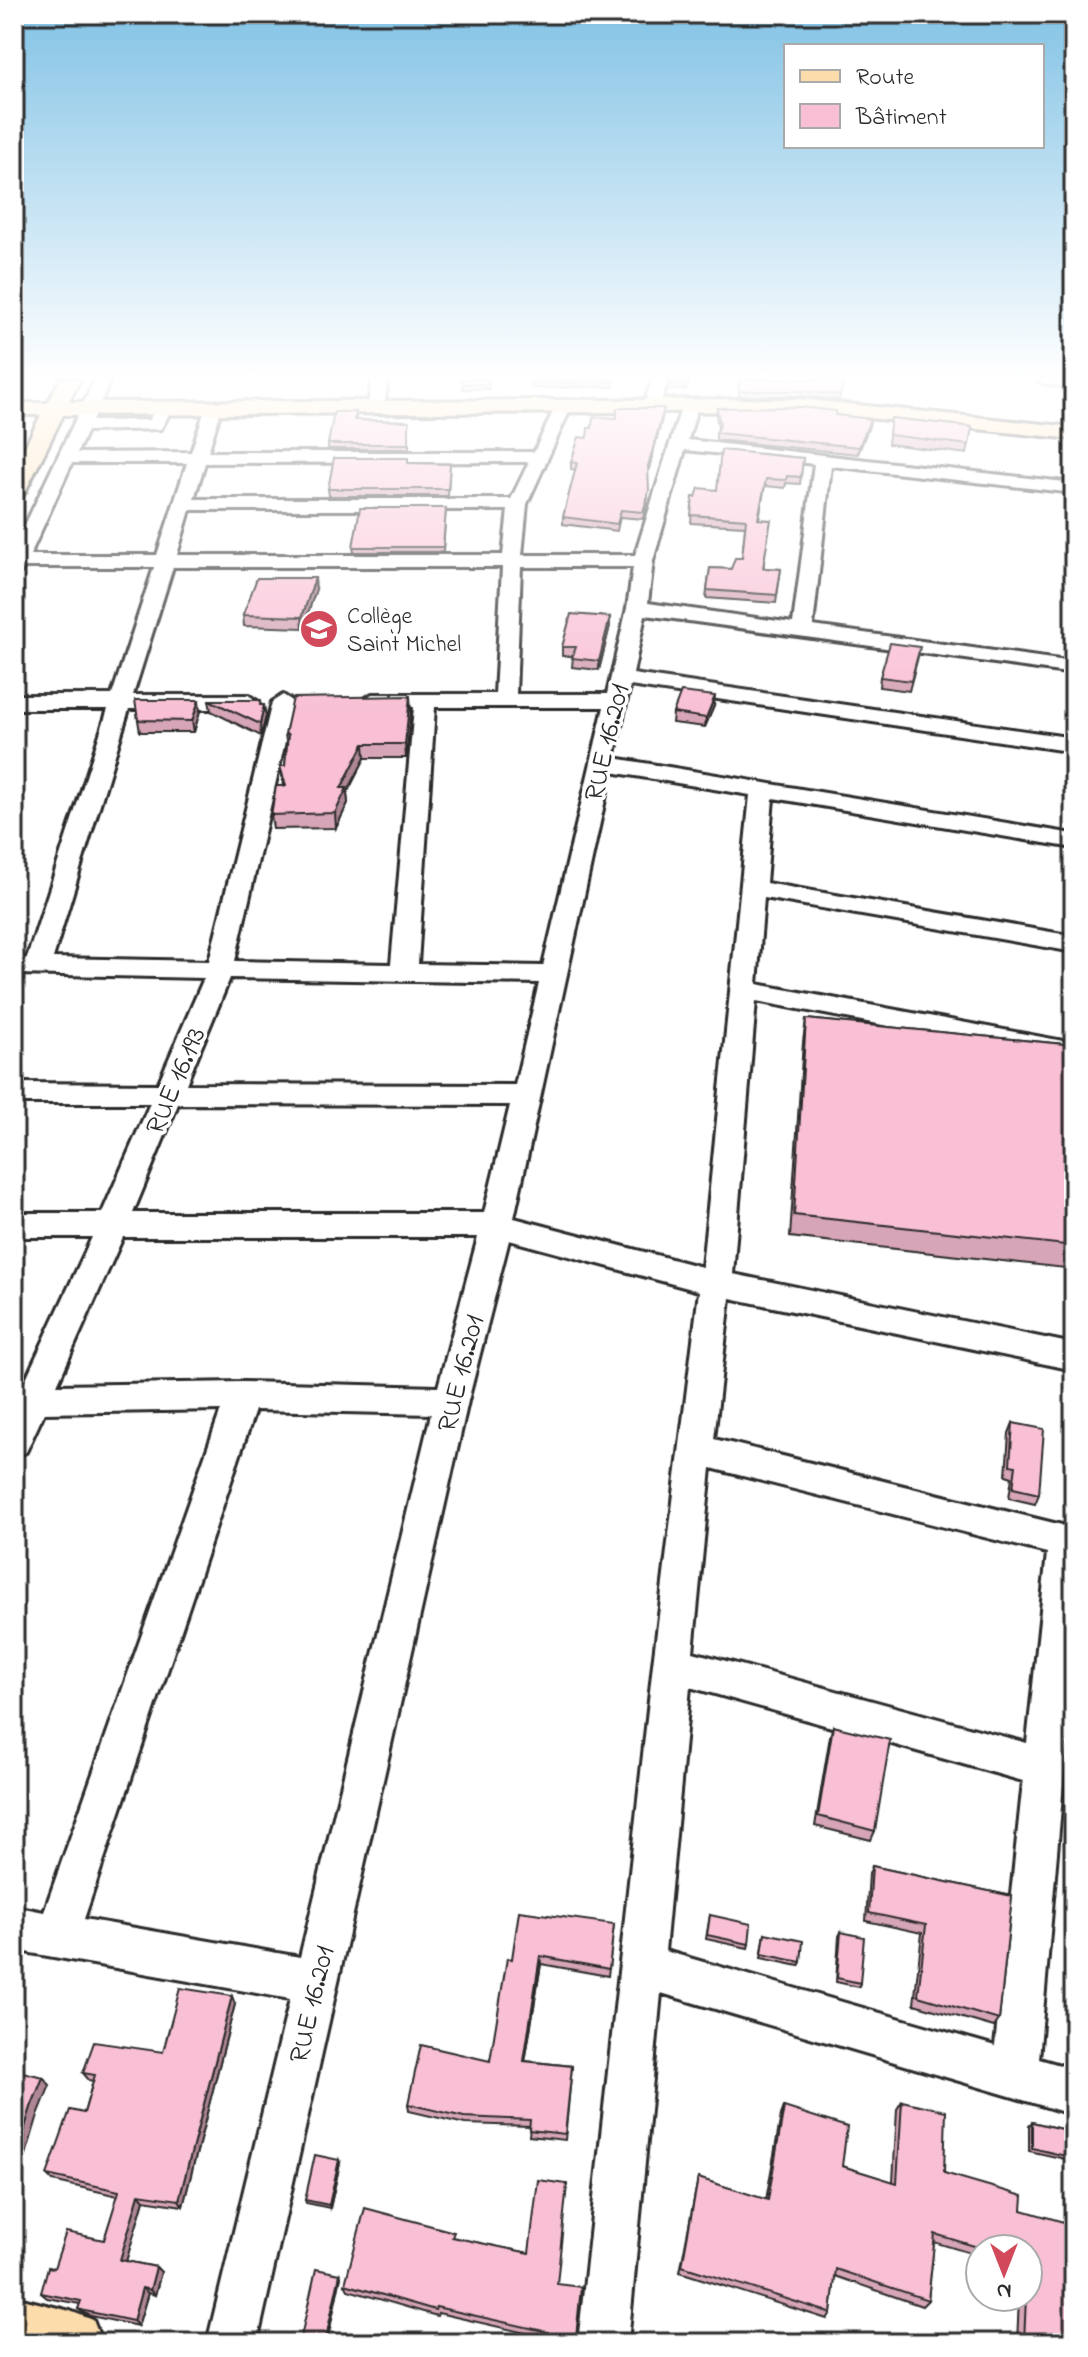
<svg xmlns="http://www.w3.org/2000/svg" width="1088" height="2357" font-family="'Indie Flower',sans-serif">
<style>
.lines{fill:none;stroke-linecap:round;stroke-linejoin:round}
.minor-casing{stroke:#2b2b2b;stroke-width:6}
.major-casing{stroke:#2b2b2b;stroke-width:6}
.minor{fill:#fff;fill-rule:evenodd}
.major{fill:#fddcac;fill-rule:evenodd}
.wall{fill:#d6a5b7;stroke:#2b2b2b;stroke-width:2}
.shaded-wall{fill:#ae8695;stroke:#2b2b2b;stroke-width:2}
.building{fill:#f9c0d5;stroke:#2b2b2b;stroke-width:2}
.labels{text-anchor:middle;stroke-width:7;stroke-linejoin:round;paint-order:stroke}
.far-poi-label{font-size:24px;fill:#2b2b2b;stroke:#fff;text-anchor:start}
.street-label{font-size:28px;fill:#2b2b2b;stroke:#fff}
</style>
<rect width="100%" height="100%" fill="#fff"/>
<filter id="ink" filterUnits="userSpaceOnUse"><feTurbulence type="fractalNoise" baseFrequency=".0125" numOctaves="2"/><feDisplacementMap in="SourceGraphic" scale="16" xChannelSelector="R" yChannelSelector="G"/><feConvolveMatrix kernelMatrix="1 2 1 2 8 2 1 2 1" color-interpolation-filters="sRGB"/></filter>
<g filter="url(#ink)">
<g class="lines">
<!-- minor casing -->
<g class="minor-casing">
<g id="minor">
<path d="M95,379H111L92,421L149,420L159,403L165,402L173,407L161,429L87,431L77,453L191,452L206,407L214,402L222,407L208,452H534L558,401H570L572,405L527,504L522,555H635L682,405L690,400L698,405L688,440L1074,483V493L831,466L813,626L1074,662V674L645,615L633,674L1074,738V752L630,686L614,758L1074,834V848L773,798L766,883L1074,936V952L764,898L757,984L1074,1043V1061L756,1001L733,1274L1074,1344V1370L730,1298L714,1439L1074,1528V1658L1039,2059L1074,2069V2115L661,1993L628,2343H578L653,1664L699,1291L509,1240L468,1401L257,2343H207L290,1999L14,1950V1906L44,1912L221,1410L44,1413L26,1452L14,1457V1386L23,1385L92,1237H14V1213H102L150,1103H14V1083L158,1084L204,978L14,974V958H27L108,709H14V695H112L154,567H24L21,572L14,574V548ZM685,450L814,464L793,623L648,603L653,561ZM529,462L511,499H194L205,463ZM72,463H187L157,555H30ZM190,510H508L503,555H177ZM173,567H502L495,694H372L361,701L372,708L414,707L391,964L235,961L294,702L283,695L272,702L209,961L53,958L129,709H248L259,702L248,695H133ZM521,567H633L627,608L607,694H516ZM435,707H604L543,966L418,964ZM611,772L750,795L702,1267L514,1218ZM230,978L539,983L515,1085L186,1084ZM178,1104L510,1105L484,1213H133ZM123,1237H478L438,1387L243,1382L57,1385ZM255,1410L431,1414L300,1957L84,1919ZM711,1468L1047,1553L1027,1743L693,1652ZM690,1687L1023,1781L995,2046L665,1951Z"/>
<polygon points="372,379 388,379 384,406 376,411 368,406"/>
<polygon points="652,379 668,379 660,405 652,410 644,405"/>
<polygon points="1036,379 1074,379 1074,387 1044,384"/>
</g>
</g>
<!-- major casing -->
<g class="major-casing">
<g id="major">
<polygon points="60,379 80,379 69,402 799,399 1074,427 1074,439 799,411 63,415 25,492 22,497 14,499 14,469 41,415 14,415 14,403 48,403"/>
<polygon points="14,2297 70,2311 93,2320 102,2343 14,2343"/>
</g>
</g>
<!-- minor -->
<use href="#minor" class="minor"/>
<!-- major -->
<use href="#major" class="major"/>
</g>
<!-- wall -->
<g class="wall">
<polygon points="462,379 488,379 489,389 463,389"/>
<polygon points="531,379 614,379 614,387 532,388"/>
<polygon points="669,379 690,379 686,390 668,390"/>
<polygon points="738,379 844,379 839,400 799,396 739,396"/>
<polygon points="717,408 835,415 870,419 869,426 858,454 716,440 716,433 718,428 716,415"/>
<polygon points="356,412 356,420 409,421 409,449 328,449 328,444"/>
<polygon points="663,415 648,471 648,498 643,519 620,517 617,531 563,524 563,517 576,470 571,469 571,462 592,428 617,418"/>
<polygon points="891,418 972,427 967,454 888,444"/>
<polygon points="803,458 800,484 786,483 785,488 765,486 759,519 764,568 781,569 776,603 706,598 710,568 731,569 742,558 745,526 691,523 693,497 696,497"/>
<polygon points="408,463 450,464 448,496 329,496 328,489"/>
<polygon points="446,508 443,552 354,552 353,547"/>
<polygon points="316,589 303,628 244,626 243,615"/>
<polygon points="610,617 610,626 599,670 572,667 573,656 562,656 562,647"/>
<polygon points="918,657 909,691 879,687 880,677"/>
<polygon points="209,700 262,705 266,716 261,736 211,711"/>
<polygon points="714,706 705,727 672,723 673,713"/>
<polygon points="411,710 406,758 365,758 347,793 348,803 336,828 273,829 271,815 284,786 280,766 285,766 287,748 285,734"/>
<polygon points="200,711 194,732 140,732 138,720"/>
<polygon points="806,1019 1074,1045 1074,1269 790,1237 803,1042"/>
<polygon points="1013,1423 1039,1494 1035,1504 1009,1498 1012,1477 1006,1475 1009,1433"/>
<polygon points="1074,1471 1074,1505 1071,1505"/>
<polygon points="833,1726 875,1831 871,1840 815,1826 830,1736"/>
<polygon points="872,1866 1012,1896 999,2020 994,2027 914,2004 922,1933 866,1921 869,1874"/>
<polygon points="710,1915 749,1944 748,1948 706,1939"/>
<polygon points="614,1924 608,1976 541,1964 525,2061 572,2066 565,2140 529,2136 530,2126 465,2124 409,2111 408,2104 490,2061 512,1959"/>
<polygon points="841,1932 860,1983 859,1987 836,1982 839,1936"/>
<polygon points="765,1933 801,1962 799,1966 761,1958"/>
<polygon points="235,2004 183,2206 144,2200 126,2261 156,2267 161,2272 155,2295 148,2293 138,2326 91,2316 84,2313 78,2309 80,2304 47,2298 41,2293 54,2268 104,2240 118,2196 53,2181 47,2175 84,2113 93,2081 89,2080 83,2073 163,2052"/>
<polygon points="902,2101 944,2173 1022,2210 1074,2343 1017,2343 1019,2297 1028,2297 1028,2249 980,2249 980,2256 934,2242 928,2300 922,2306 835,2276 831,2313 827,2319 680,2272 698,2178 766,2200 781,2115 784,2107 842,2166 893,2182 897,2109"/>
<polygon points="1032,2122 1074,2132 1074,2161 1029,2151 1029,2125"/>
<polygon points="340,2163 330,2208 306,2203 305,2200"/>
<polygon points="567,2184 547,2338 438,2313 437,2316 348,2290 345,2284 455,2238 529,2253"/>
<polygon points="341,2276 327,2343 302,2339 301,2337"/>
</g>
<!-- shaded-wall -->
<g class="shaded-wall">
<polygon points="664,408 663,415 648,473 648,466"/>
<polygon points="870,419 869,426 858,454 859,447"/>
<polygon points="315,578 316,589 303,628 302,617"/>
<polygon points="610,617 610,626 599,670 599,661"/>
<polygon points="410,696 411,710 406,758 405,744"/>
<polygon points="715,696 714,706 705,727 706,718"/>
<polygon points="199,700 200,711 194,732 192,721"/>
<polygon points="264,705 266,716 261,736 260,724"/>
<polygon points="364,744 365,758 347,793 348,803 336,828 335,813 341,788"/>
<polygon points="540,1956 541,1964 524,2068 524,2061"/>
<polygon points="232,1996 235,2004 183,2206 179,2200"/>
<polygon points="43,2077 50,2085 38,2115 14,2195 14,2163 31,2107"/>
<polygon points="339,2160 340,2163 330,2208 329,2205"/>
<polygon points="139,2194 144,2200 125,2265 120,2260"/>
<polygon points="156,2267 161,2272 155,2295 150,2290"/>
<polygon points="340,2274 341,2276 326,2343 325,2342"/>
<polygon points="142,2288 148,2293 138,2326 133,2321"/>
</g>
<!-- building -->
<g class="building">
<polygon points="462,379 488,379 489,384 462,384"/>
<polygon points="532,379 614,379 614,382 532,383"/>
<polygon points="669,379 689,379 686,385 668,385"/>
<polygon points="739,379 844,379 840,395 800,391 739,391"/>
<polygon points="800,407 836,411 835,415 870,419 859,447 716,433 720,425 717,408"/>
<polygon points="617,408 664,408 648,466 649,491 643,512 621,510 617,524 563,517 577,463 571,462 579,437 587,438 588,428 592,428 593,417 617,418"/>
<polygon points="334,412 356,412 354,420 409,421 409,444 328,444"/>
<polygon points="891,418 972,427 969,445 889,435"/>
<polygon points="721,450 803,458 801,477 787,476 786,480 766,479 758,519 771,520 763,568 781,569 777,595 707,590 710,568 731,569 735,558 742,558 746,519 691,515 693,497 696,497 699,488 717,490"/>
<polygon points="334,458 408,458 408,463 450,464 448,489 328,489"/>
<polygon points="360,508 446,508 443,547 353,547"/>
<polygon points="257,578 315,578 302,617 243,615"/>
<polygon points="571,614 610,617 599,661 572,658 576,647 562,647"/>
<polygon points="890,643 920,647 911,681 880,677"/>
<polygon points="681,692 715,696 706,718 673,713"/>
<polygon points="410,696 405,744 364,744 341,788 347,788 335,813 271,815 276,786 286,786 280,766 285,766 288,735 285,734 293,698"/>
<polygon points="135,700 199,700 192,721 138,720"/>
<polygon points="209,700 261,700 260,705 264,705 260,724"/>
<polygon points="806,1019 1074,1045 1074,1246 794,1215"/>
<polygon points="1013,1423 1044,1429 1039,1494 1013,1488 1016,1466 1010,1465"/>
<polygon points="833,1726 890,1740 875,1831 818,1816"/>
<polygon points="872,1866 1012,1896 999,2020 918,1996 926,1925 869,1913"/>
<polygon points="519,1911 614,1924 609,1969 540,1956 524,2061 572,2066 565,2134 529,2130 530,2120 464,2117 408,2104 421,2045 490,2061 507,1958 512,1959"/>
<polygon points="710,1915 751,1924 749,1944 707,1935"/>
<polygon points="841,1932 864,1937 860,1983 837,1978"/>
<polygon points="765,1933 803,1941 801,1962 762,1954"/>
<polygon points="180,1988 232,1996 179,2200 139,2194 120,2260 156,2267 150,2290 142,2288 133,2321 85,2311 78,2309 81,2301 41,2293 48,2267 54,2268 66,2232 104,2240 119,2191 47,2175 70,2110 84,2113 95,2075 83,2073 94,2042 163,2052"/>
<polygon points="14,2070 43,2077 31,2107 14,2163"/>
<polygon points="902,2101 946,2111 944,2173 1023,2196 1022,2210 1074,2225 1074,2343 1024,2343 1026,2297 1028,2297 1028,2249 984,2249 935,2234 928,2300 836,2269 831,2313 682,2266 698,2178 768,2200 784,2107 847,2127 842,2166 897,2183"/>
<polygon points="1032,2122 1074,2132 1074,2158 1032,2148"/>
<polygon points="315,2155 339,2160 329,2205 305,2200"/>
<polygon points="538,2180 567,2184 557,2284 581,2287 576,2337 580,2341 580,2343 547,2343 548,2332 436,2307 435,2310 345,2284 365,2208 454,2232 452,2237 529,2253"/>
<polygon points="316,2269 340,2274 325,2342 301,2337"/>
</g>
</g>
<!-- sky -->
<linearGradient id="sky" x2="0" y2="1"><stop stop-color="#81c2e5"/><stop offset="0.53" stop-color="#fff"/><stop offset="1" stop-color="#fff" stop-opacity="0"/></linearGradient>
<rect width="1088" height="709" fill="url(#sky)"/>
<!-- icons -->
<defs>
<g id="school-disc" transform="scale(2)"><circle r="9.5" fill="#d1495b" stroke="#fff"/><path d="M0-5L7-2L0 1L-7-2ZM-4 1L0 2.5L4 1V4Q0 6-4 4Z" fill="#fff"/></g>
</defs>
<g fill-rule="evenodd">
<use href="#school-disc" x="319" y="629"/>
</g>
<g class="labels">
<!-- far-poi labels -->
<g class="far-poi-label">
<text x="347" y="623">Collège<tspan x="347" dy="28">Saint Michel</tspan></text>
</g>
<!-- street labels -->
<g class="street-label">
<text transform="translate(605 742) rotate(-77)" y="10">RUE 16.201</text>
<text transform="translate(174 1080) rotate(-67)" y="10">RUE 16.193</text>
<text transform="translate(459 1373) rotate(-76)" y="10">RUE 16.201</text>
<text transform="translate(310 2004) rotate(-77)" y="10">RUE 16.201</text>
</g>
</g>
<!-- margin -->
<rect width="1088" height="2357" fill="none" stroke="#fff" stroke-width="48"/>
<rect x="24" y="24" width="1040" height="2309" fill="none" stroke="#2b2b2b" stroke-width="3" filter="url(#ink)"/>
<!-- legend -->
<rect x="784" y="44" width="260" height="104" fill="#ffffff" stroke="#aaaaaa" stroke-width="2"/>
<rect x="800" y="70" width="40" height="12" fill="#fddcac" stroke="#aaaaaa" stroke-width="2"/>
<text x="856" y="84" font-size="24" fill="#2b2b2b">Route</text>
<rect x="800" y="104" width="40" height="24" fill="#f9c0d5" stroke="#aaaaaa" stroke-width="2"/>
<text x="856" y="124" font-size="24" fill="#2b2b2b">Bâtiment</text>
<!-- north arrow -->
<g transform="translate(1004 2273) rotate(180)"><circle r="38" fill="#ffffff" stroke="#aaaaaa" stroke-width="2"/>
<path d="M0-6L14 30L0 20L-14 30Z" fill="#d1495b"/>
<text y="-12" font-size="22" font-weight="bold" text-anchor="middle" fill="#2b2b2b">N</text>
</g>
</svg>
